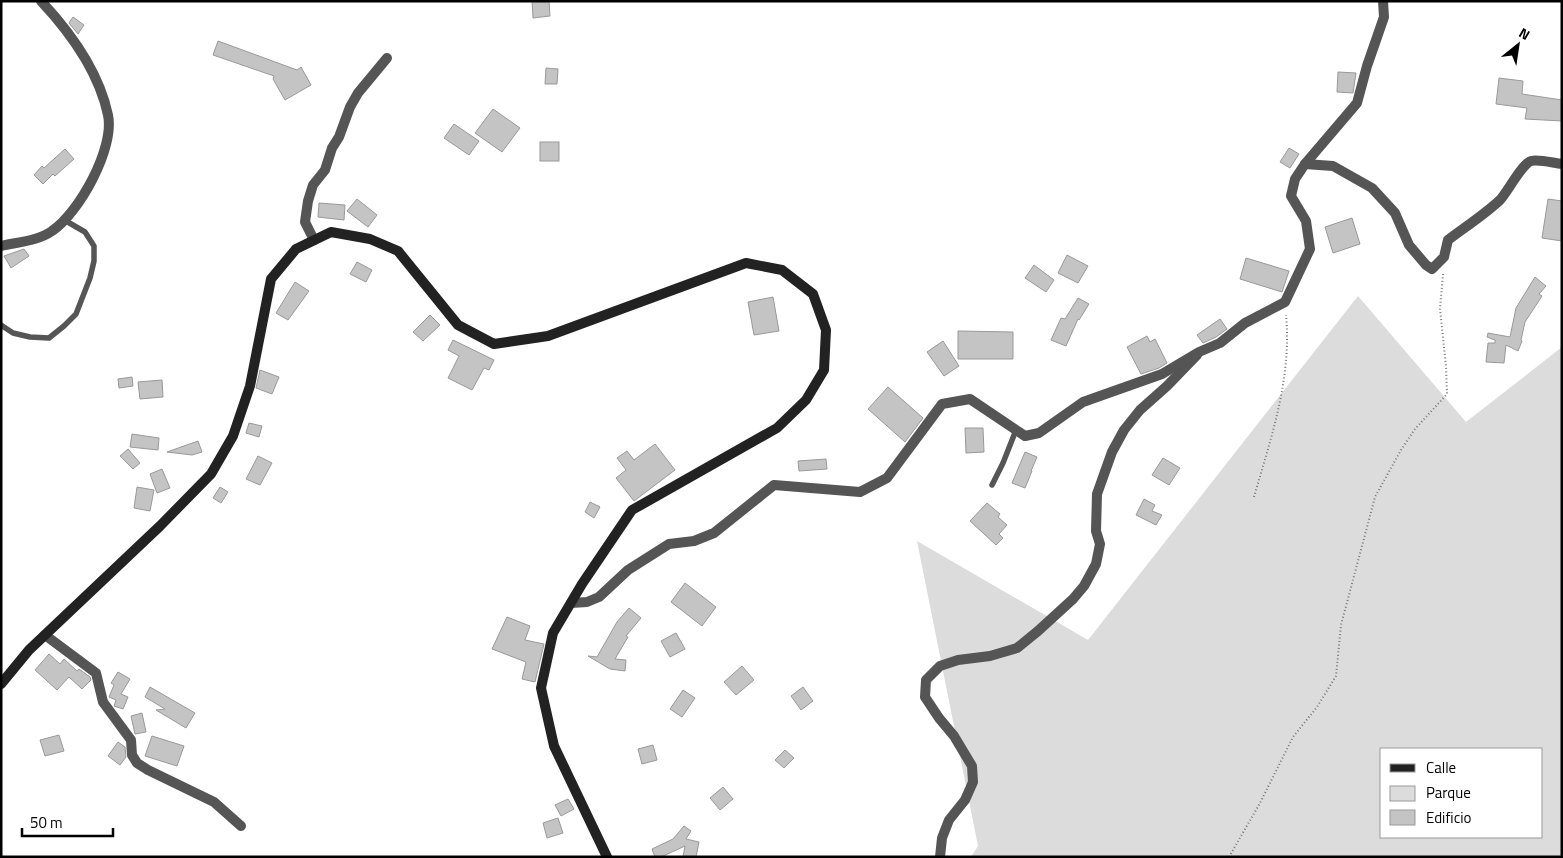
<svg xmlns="http://www.w3.org/2000/svg" width="1563" height="858" font-family="'Titillium Web',sans-serif">
<style>
.green{fill:#dcdcdc;fill-rule:evenodd}
.building{fill:#c4c4c4;stroke:#999}
.lines{fill:none;stroke-linecap:round;stroke-linejoin:round}
.path{stroke:#777;stroke-width:2;stroke-dasharray:1 2.5;stroke-linecap:butt}
.service{stroke:#555;stroke-width:5.5}
.minor{stroke:#555;stroke-width:10}
.tertiary{stroke:#555;stroke-width:10}
.secondary{stroke:#222;stroke-width:10}
</style>
<rect width="100%" height="100%" fill="#fff"/>
<!-- green -->
<path class="green" d="M1358,296L1466,422L1562,347V857H971L978,846L917,541L1088,640ZM1382,749H1542V837H1382Z"/>
<!-- building -->
<g class="building">
<polygon points="532,1 549,1 550,16 533,18"/>
<polygon points="73,17 84,25 78,34 69,23"/>
<polygon points="218,41 297,70 301,67 311,85 285,100 273,79 274,76 213,55"/>
<polygon points="546,68 558,69 557,84 545,84"/>
<polygon points="1338,72 1356,73 1353,93 1337,92"/>
<polygon points="1499,78 1523,81 1522,94 1562,100 1562,121 1525,119 1527,108 1496,104"/>
<polygon points="493,109 520,128 502,152 475,133"/>
<polygon points="454,124 479,141 469,155 444,138"/>
<rect x="540" y="142" width="19" height="19"/>
<polygon points="1289,148 1299,154 1290,168 1280,162"/>
<polygon points="65,149 74,159 55,176 53,174 43,184 34,175 42,166 44,168"/>
<polygon points="357,199 377,215 368,227 347,211"/>
<polygon points="1548,199 1562,201 1562,241 1542,238"/>
<polygon points="319,203 345,205 344,220 318,217"/>
<polygon points="1352,218 1360,244 1333,253 1325,227"/>
<polygon points="24,249 29,256 11,268 4,256"/>
<polygon points="1067,255 1088,266 1078,283 1058,273"/>
<polygon points="1246,258 1289,271 1282,292 1240,279"/>
<polygon points="357,262 372,270 366,282 350,274"/>
<polygon points="1034,265 1054,280 1046,292 1025,278"/>
<polygon points="1535,277 1546,286 1539,294 1542,296 1525,322 1521,340 1522,341 1518,351 1506,345 1504,363 1486,362 1488,343 1495,343 1495,340 1487,337 1488,333 1510,337 1516,308"/>
<polygon points="295,282 309,291 288,320 276,313"/>
<polygon points="773,297 779,331 754,335 748,302"/>
<polygon points="1078,298 1089,304 1079,320 1078,319 1066,346 1051,340 1061,318 1065,319"/>
<polygon points="430,315 440,325 423,341 413,332"/>
<polygon points="1220,319 1227,329 1216,337 1203,343 1197,335"/>
<polygon points="958,331 1013,332 1013,359 958,359"/>
<polygon points="1147,336 1150,342 1155,339 1167,363 1159,368 1141,374 1127,347"/>
<polygon points="453,340 494,360 489,370 484,368 472,390 448,378 459,356 448,350"/>
<polygon points="943,341 959,366 944,376 927,352"/>
<polygon points="260,370 279,377 272,394 256,388"/>
<polygon points="132,377 133,386 119,388 118,379"/>
<polygon points="162,380 163,397 140,399 138,382"/>
<polygon points="888,387 923,418 905,442 868,409"/>
<polygon points="249,423 262,426 259,437 246,433"/>
<polygon points="965,428 983,428 984,452 966,453"/>
<polygon points="132,434 159,438 158,450 130,447"/>
<polygon points="198,441 202,452 192,455 167,452"/>
<polygon points="655,444 675,470 634,501 616,478 626,470 617,458 627,451 634,460"/>
<polygon points="128,449 140,463 133,469 120,456"/>
<polygon points="1025,452 1037,457 1031,471 1032,471 1025,488 1012,483"/>
<polygon points="258,456 272,463 260,485 246,479"/>
<polygon points="1163,458 1180,468 1169,485 1152,475"/>
<polygon points="826,459 827,469 799,471 798,461"/>
<polygon points="162,469 170,488 157,493 150,474"/>
<polygon points="137,487 154,490 150,511 134,508"/>
<polygon points="220,487 228,492 221,503 213,498"/>
<polygon points="1144,499 1155,505 1152,511 1162,515 1156,525 1136,515"/>
<polygon points="590,502 600,507 594,518 585,512"/>
<polygon points="987,503 1000,514 998,517 1007,525 999,534 1003,538 996,545 970,521"/>
<polygon points="685,583 716,607 702,626 671,602"/>
<polygon points="629,608 641,618 626,636 628,637 615,659 626,660 625,671 610,669 588,656 597,657 617,622"/>
<polygon points="507,617 530,626 525,640 544,644 535,682 522,679 526,662 492,649"/>
<polygon points="676,633 685,649 670,657 661,641"/>
<polygon points="49,654 60,664 64,659 77,671 79,669 90,677 91,680 82,689 69,677 57,690 35,670"/>
<polygon points="742,666 754,680 736,695 724,682"/>
<polygon points="118,672 130,679 121,694 128,697 123,709 114,706 116,700 109,697 114,685 111,683"/>
<polygon points="150,687 195,713 186,728 156,710 165,709 145,697"/>
<polygon points="803,687 813,701 801,710 791,696"/>
<polygon points="683,690 695,698 682,717 670,709"/>
<polygon points="142,713 146,732 135,734 131,716"/>
<polygon points="59,735 64,751 45,756 40,740"/>
<polygon points="152,736 184,746 177,766 145,756"/>
<polygon points="118,742 125,747 126,757 120,765 108,756"/>
<polygon points="653,745 657,760 642,764 638,749"/>
<polygon points="785,750 794,758 784,768 775,760"/>
<polygon points="723,787 733,799 720,810 710,798"/>
<polygon points="568,799 574,809 561,816 555,805"/>
<polygon points="558,818 563,833 547,838 543,823"/>
<polygon points="684,826 691,831 686,839 699,842 696,857 683,857 685,846 661,857 655,857 652,849 673,839"/>
</g>
<g class="lines">
<!-- path -->
<g class="path">
<path d="M1254,497C1271,438 1292,378 1286,315"/>
<polyline points="1229,857 1260,803 1293,737 1317,707 1336,676 1341,625 1375,497 1401,450 1415,429 1447,394 1446,366 1440,309 1443,274"/>
</g>
<!-- service -->
<g class="service">
<polyline points="1,325 13,333 30,337 49,338 64,326 76,314 90,278 94,261 94,246 85,232 66,221"/>
<polyline points="992,485 1003,463 1016,430"/>
</g>
<!-- minor -->
<g class="minor">
<polyline points="1305,164 1357,103 1367,66 1384,17 1383,1"/>
<polyline points="314,240 305,222 308,201 313,185 325,170 332,148 339,137 350,107 358,93 387,58"/>
<path d="M1,246C18,242 38,241 52,231C79,213 115,148 108,115C99,72 71,33 41,1"/>
<polyline points="45,635 96,673 103,702 131,740 132,755 137,763 148,770 214,802 241,826"/>
<polyline points="940,857 942,838 949,820 965,800 973,782 972,766 954,736 939,718 925,697 926,680 940,666 958,660 990,656 1017,648 1038,631 1073,599 1084,586 1096,564 1100,544 1096,531 1097,494 1112,452 1124,430 1140,410 1167,386 1197,355"/>
</g>
<!-- tertiary -->
<path class="tertiary" d="M571,603L587,602L599,597L628,570L669,544L694,541L714,533L774,485L860,492L887,478L942,404L970,399L1025,436L1039,433L1083,402L1162,374L1199,352L1220,343L1245,323L1285,302L1310,249L1306,221L1291,196L1295,179L1305,164L1333,166L1372,188L1395,213L1409,245L1426,265L1432,269L1444,257L1448,240C1465,227 1484,215 1500,200C1508,191 1522,164 1531,161C1539,159 1553,163 1562,164"/>
<!-- secondary -->
<polyline class="secondary" points="1,684 29,650 160,526 211,474 233,436 250,386 271,279 296,249 331,232 370,239 398,251 458,325 494,344 548,336 746,263 782,270 813,294 826,330 824,370 806,400 777,428 632,510 582,584 553,633 541,688 554,746 607,857"/>
</g>
<!-- border -->
<rect width="1563" height="858" fill="none" stroke="#000000" stroke-width="5"/>
<!-- legend -->
<rect x="1380" y="748" width="162" height="90" fill="#ffffff" stroke="#999999"/>
<rect x="1390" y="764" width="25" height="8" fill="#222222" stroke="#999999"/>
<text x="1426" y="773" font-size="15" fill="#000000">Calle</text>
<rect x="1390" y="786" width="25" height="15" fill="#dcdcdc" stroke="#999999"/>
<text x="1426" y="798" font-size="15" fill="#000000">Parque</text>
<rect x="1390" y="810" width="25" height="15" fill="#c4c4c4" stroke="#999999"/>
<text x="1426" y="823" font-size="15" fill="#000000">Edificio</text>
<!-- north arrow -->
<g transform="translate(1518 45) rotate(30)" stroke="#ffffff" stroke-width="4" paint-order="stroke">
<path d="M0-4L9 19L0 12L-9 19Z" fill="#000000"/>
<text y="-8" font-size="14" font-weight="bold" text-anchor="middle" fill="#000000">N</text>
</g>
<!-- scale -->
<path d="M22 828v8h91v-8" fill="none" stroke="#000000" stroke-width="2.5"/>
<text x="30" y="828" font-size="15" fill="#000000" stroke="#ffffff" stroke-width="4" paint-order="stroke">50 m</text>
</svg>
